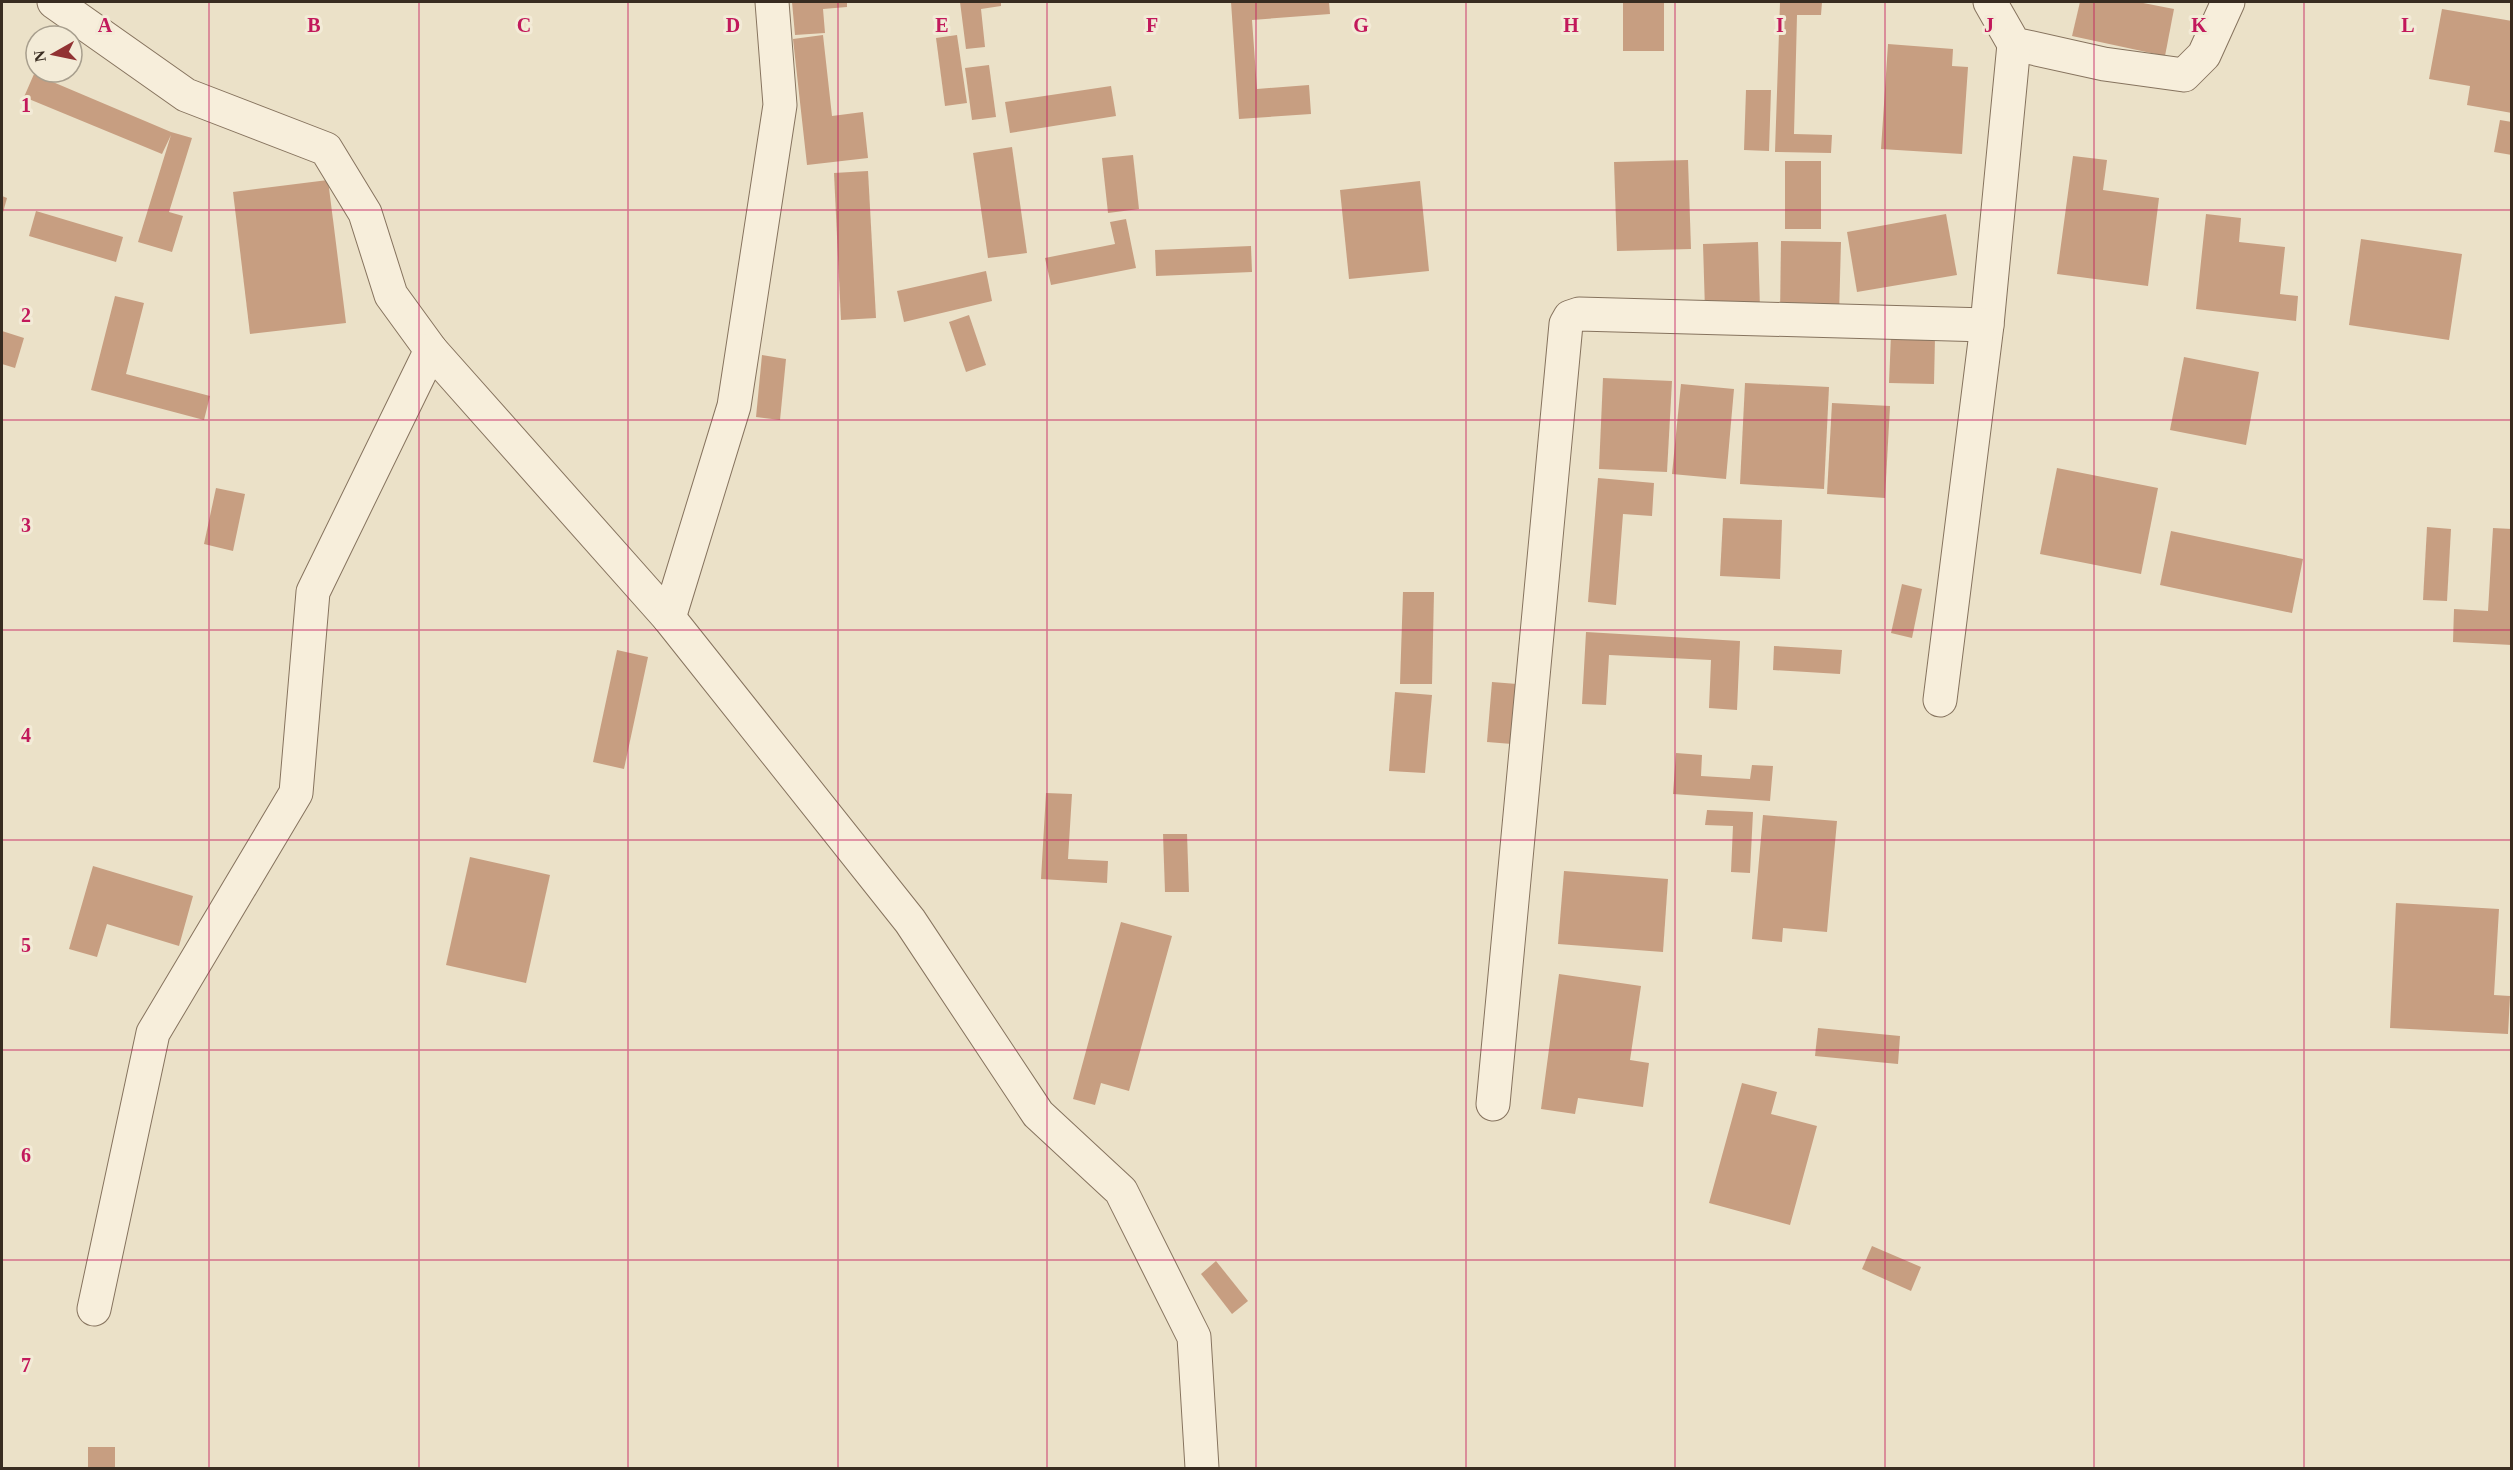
<svg xmlns="http://www.w3.org/2000/svg" width="2513" height="1470" font-family="'Times New Roman',serif">
<style>
.building{fill:#c79e81}
.lines{fill:none;stroke-linecap:round;stroke-linejoin:round}
.street-casing{stroke:#86735e;stroke-width:35}
.street{stroke:#f7eedb;stroke-width:33}
.grid{fill:none;stroke:#c2185b;stroke-width:1.5;stroke-opacity:0.55}
.grid-label{font-size:20px;text-anchor:middle;font-weight:bold;fill:#c2185b;stroke:#f3ebd7;stroke-width:6;stroke-linejoin:round;paint-order:stroke}
</style>
<rect width="100%" height="100%" fill="#ebe1c8"/>
<!-- building -->
<g class="building">
<polygon points="792,2 847,2 847,7 823,9 825,33 795,35"/>
<polygon points="960,2 1001,2 1001,6 981,9 985,47 966,49"/>
<polygon points="1231,2 1329,2 1330,14 1252,20 1257,89 1309,85 1311,114 1239,119"/>
<rect x="1623" y="2" width="41" height="49"/>
<polygon points="1780,2 1822,2 1821,15 1797,15 1794,134 1832,135 1831,153 1775,152"/>
<polygon points="2080,2 2138,2 2174,9 2165,56 2072,36"/>
<polygon points="2442,9 2512,21 2512,113 2467,105 2470,86 2429,79"/>
<polygon points="823,35 832,116 863,112 868,158 807,165 793,39"/>
<polygon points="957,35 967,103 945,106 936,38"/>
<polygon points="1888,44 1953,49 1952,66 1968,67 1962,154 1881,149"/>
<polygon points="989,65 996,117 972,120 965,68"/>
<polygon points="34,74 171,132 192,138 169,212 183,216 172,252 138,242 171,135 162,154 24,97"/>
<polygon points="1111,86 1116,116 1010,133 1005,102"/>
<polygon points="1746,90 1771,90 1769,151 1744,150"/>
<polygon points="2500,120 2512,122 2512,155 2494,152"/>
<polygon points="1012,147 1027,253 988,258 973,153"/>
<polygon points="1133,155 1139,209 1108,213 1102,158"/>
<polygon points="2073,156 2107,160 2103,190 2159,198 2148,286 2057,274"/>
<polygon points="1688,160 1691,249 1617,251 1614,162"/>
<rect x="1785" y="161" width="36" height="68"/>
<polygon points="868,171 876,318 841,320 834,173"/>
<polygon points="328,180 346,323 250,334 233,192"/>
<polygon points="1420,181 1429,271 1349,279 1340,190"/>
<polygon points="2,196 7,198 2,216"/>
<polygon points="36,211 123,237 116,262 29,236"/>
<polygon points="1946,214 1957,275 1857,292 1847,232"/>
<polygon points="2206,214 2241,218 2239,242 2285,247 2280,294 2298,296 2296,321 2196,309"/>
<polygon points="1126,219 1136,268 1051,285 1045,258 1115,244 1110,222"/>
<polygon points="2361,239 2462,254 2449,340 2349,325"/>
<polygon points="1781,241 1841,242 1839,316 1780,315"/>
<polygon points="1758,242 1760,308 1705,310 1703,244"/>
<polygon points="1251,246 1252,272 1156,276 1155,250"/>
<polygon points="986,271 992,301 904,322 897,291"/>
<polygon points="115,296 144,303 126,374 210,396 204,420 91,390"/>
<polygon points="969,315 986,365 966,372 949,322"/>
<polygon points="2,331 24,338 15,368 2,364"/>
<polygon points="1891,335 1935,337 1934,384 1889,383"/>
<polygon points="762,355 786,359 780,420 756,417"/>
<polygon points="2184,357 2259,372 2246,445 2170,430"/>
<polygon points="1603,378 1672,381 1667,472 1599,469"/>
<polygon points="1745,383 1829,387 1824,489 1740,484"/>
<polygon points="1681,384 1734,389 1726,479 1672,474"/>
<polygon points="1832,403 1890,406 1885,498 1827,494"/>
<polygon points="2057,468 2158,488 2141,574 2040,554"/>
<polygon points="1598,478 1654,483 1652,516 1623,514 1616,605 1588,602"/>
<polygon points="216,488 245,494 233,551 204,544"/>
<polygon points="1723,518 1782,520 1780,579 1720,576"/>
<polygon points="2427,527 2451,529 2447,601 2423,600"/>
<polygon points="2493,528 2512,529 2512,645 2453,642 2454,609 2488,611"/>
<polygon points="2171,531 2303,559 2292,613 2160,585"/>
<polygon points="1902,584 1922,589 1912,638 1891,633"/>
<polygon points="1403,592 1434,592 1432,684 1400,684"/>
<polygon points="1586,632 1740,641 1737,710 1709,708 1711,660 1609,655 1606,705 1582,704"/>
<polygon points="1774,646 1842,650 1840,674 1773,670"/>
<polygon points="617,650 648,657 624,769 593,762"/>
<polygon points="1492,682 1517,684 1512,744 1487,742"/>
<polygon points="1395,692 1432,695 1425,773 1389,771"/>
<polygon points="1676,753 1702,755 1701,776 1750,779 1752,765 1773,766 1770,801 1673,794"/>
<polygon points="1046,793 1072,794 1068,859 1108,861 1107,883 1041,879"/>
<polygon points="1707,810 1753,812 1750,873 1731,872 1733,826 1705,825"/>
<polygon points="1763,815 1837,821 1827,932 1783,928 1782,942 1752,939"/>
<polygon points="1163,834 1187,834 1189,892 1165,892"/>
<polygon points="470,857 550,875 526,983 446,965"/>
<polygon points="93,866 193,896 179,946 107,924 97,957 69,949"/>
<polygon points="1564,871 1668,879 1663,952 1558,944"/>
<polygon points="2396,903 2499,909 2494,995 2510,996 2508,1034 2390,1028"/>
<polygon points="1121,922 1172,936 1129,1091 1101,1083 1095,1105 1073,1099"/>
<polygon points="1559,974 1641,986 1630,1060 1649,1063 1643,1107 1578,1098 1575,1114 1541,1109"/>
<polygon points="1818,1028 1900,1036 1898,1064 1815,1056"/>
<polygon points="1742,1083 1777,1092 1771,1114 1817,1126 1790,1225 1709,1203"/>
<polygon points="1872,1246 1921,1267 1911,1291 1862,1269"/>
<polygon points="1216,1261 1248,1301 1232,1314 1201,1274"/>
<rect x="88" y="1447" width="27" height="21"/>
</g>
<g class="lines">
<!-- street casing -->
<g class="street-casing">
<g id="street">
<polyline points="54,2 186,95 326,149 365,213 391,295 431,350 669,618 910,921 1038,1114 1121,1191 1194,1337 1202,1468"/>
<polyline points="1990,2 2014,44 2104,64 2184,75 2204,55 2228,2"/>
<polyline points="669,618 734,406 780,105 772,2"/>
<polyline points="1940,700 1987,325 2014,44"/>
<polyline points="1493,1104 1566,324 1570,317 1579,314 1987,325"/>
<polyline points="94,1309 153,1033 296,793 313,592 431,350"/>
</g>
</g>
<!-- street -->
<use href="#street" class="street"/>
</g>
<!-- grid -->
<path class="grid" d="M209,2V1468M419,2V1468M628,2V1468M838,2V1468M1047,2V1468M1256,2V1468M1466,2V1468M1675,2V1468M1885,2V1468M2094,2V1468M2304,2V1468M2,210H2512M2,420H2512M2,630H2512M2,840H2512M2,1050H2512M2,1260H2512"/>
<g class="grid-label">
<text x="105" y="32">A</text>
<text x="314" y="32">B</text>
<text x="524" y="32">C</text>
<text x="733" y="32">D</text>
<text x="942" y="32">E</text>
<text x="1152" y="32">F</text>
<text x="1361" y="32">G</text>
<text x="1571" y="32">H</text>
<text x="1780" y="32">I</text>
<text x="1989" y="32">J</text>
<text x="2199" y="32">K</text>
<text x="2408" y="32">L</text>
<text x="26" y="112">1</text>
<text x="26" y="322">2</text>
<text x="26" y="532">3</text>
<text x="26" y="742">4</text>
<text x="26" y="952">5</text>
<text x="26" y="1162">6</text>
<text x="26" y="1372">7</text>
</g>
<!-- border -->
<rect width="2513" height="1470" fill="none" stroke="#382c21" stroke-width="6"/>
<!-- north arrow -->
<g transform="translate(54 54) rotate(261)"><circle r="28" fill="#f3ebd7" stroke="#a89f8e" stroke-width="1.5"/>
<path d="M0-4.5L10 22L0 15L-10 22Z" fill="#913233"/>
<text y="-9" font-size="16" font-weight="bold" text-anchor="middle" fill="#382c21">N</text>
</g>
</svg>
